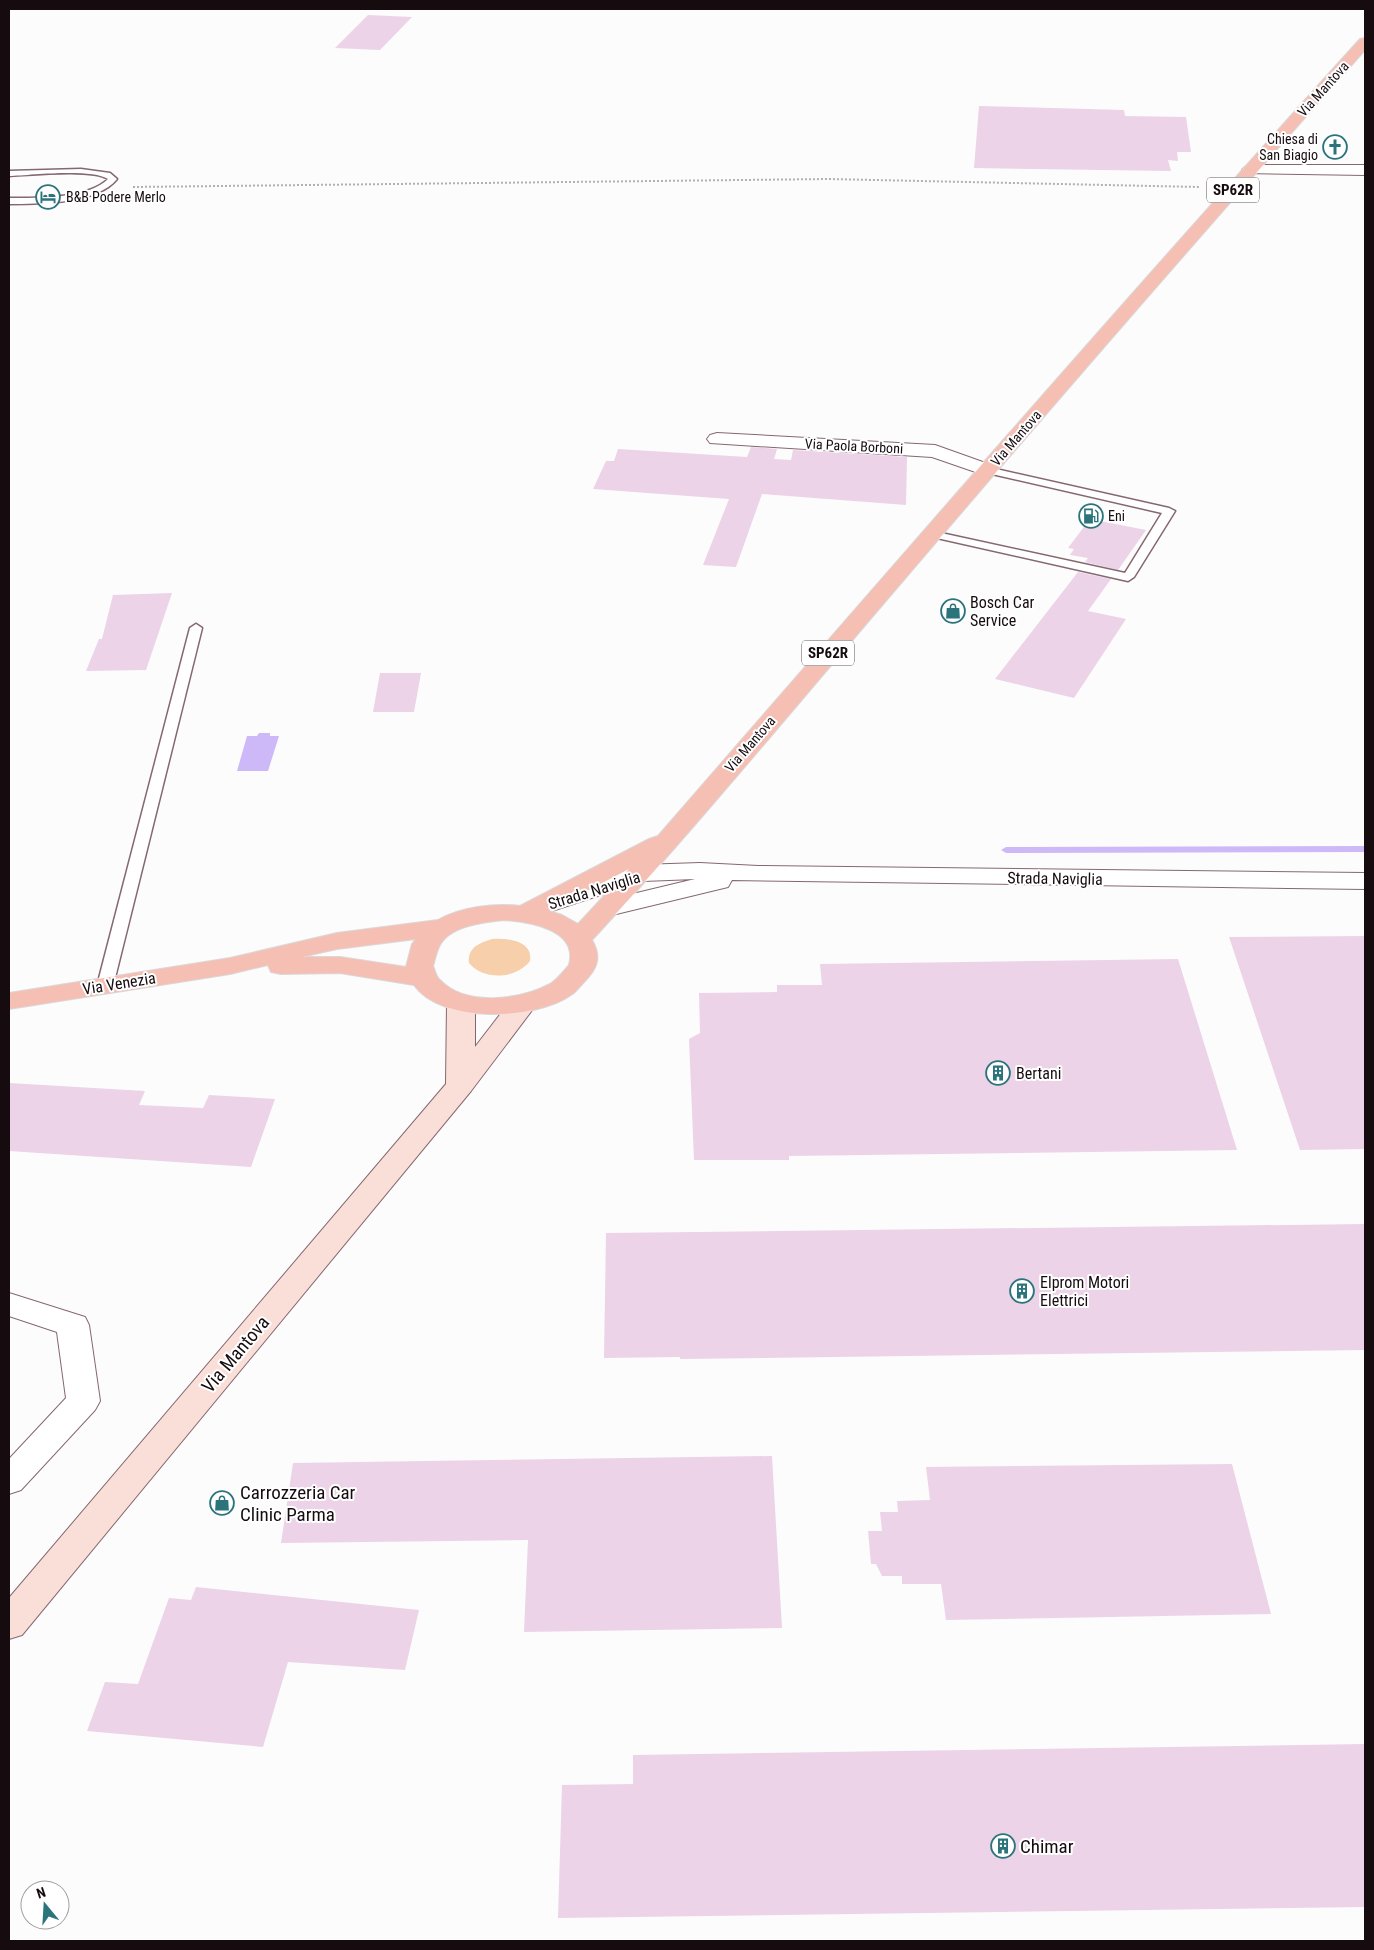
<svg xmlns="http://www.w3.org/2000/svg" width="1374" height="1950" font-family="'Roboto Condensed',sans-serif">
<style>
.green{fill:#f7cfaa}
.water{fill:#cdb9f8}
.lines{fill:none;stroke-linecap:round;stroke-linejoin:round}
.stream{fill:#cdb9f8;fill-rule:evenodd}
.building{fill:#ecd3e8}
.service-casing{stroke:#85686f;stroke-width:3}
.minor-casing{stroke:#85686f;stroke-width:2}
.secondary-casing{stroke:#85686f;stroke-width:2}
.primary-casing{stroke:#dad8d9;stroke-width:2}
.path{stroke:#b2afb0;stroke-width:2;stroke-dasharray:2 2;stroke-linecap:butt}
.service{fill:#fff;fill-rule:evenodd}
.minor{fill:#fff;fill-rule:evenodd}
.secondary{fill:#fadfd9;fill-rule:evenodd}
.primary{fill:#f5bfb3;fill-rule:evenodd}
.labels{text-anchor:middle;stroke-width:4;stroke-linejoin:round;paint-order:stroke}
.far-street-label{font-size:14px;fill:#160c0f;stroke:#fff}
.far-poi-label{font-size:14px;fill:#160c0f;stroke:#fff;text-anchor:start}
.shield{fill:#fff;stroke:#5c5557;stroke-width:1}
.shield-label{font-size:15px;font-weight:bold;fill:#160c0f}
.poi-label{font-size:16px;fill:#160c0f;stroke:#fff;text-anchor:start}
.street-label{font-size:16px;fill:#160c0f;stroke:#fff}
.near-street-label{font-size:19px;fill:#160c0f;stroke:#fff}
.near-poi-label{font-size:19px;fill:#160c0f;stroke:#fff;text-anchor:start}
</style>
<rect width="100%" height="100%" fill="#fcfcfc"/>
<!-- green -->
<path class="green" d="M492,939C507,938 533,940 530,961C516,979 484,981 469,963C467,948 479,943 492,939Z"/>
<!-- water -->
<polygon class="water" points="259,733 270,733 270,736 279,736 268,771 237,771 247,736 257,736"/>
<g class="lines">
<!-- stream -->
<polygon class="stream" points="1365,846 1365,852 1006,853 1001,850 1006,847"/>
</g>
<!-- building -->
<g class="building">
<polygon points="368,15 412,17 380,50 335,48"/>
<polygon points="979,106 1124,110 1125,116 1186,117 1191,152 1177,152 1178,161 1168,160 1171,171 974,168"/>
<polygon points="751,447 777,449 774,459 791,460 793,450 907,457 906,505 762,494 736,567 703,565 729,499 593,489 606,461 614,461 618,449 747,457"/>
<polygon points="1090,519 1146,530 1118,570 1085,562 1088,558 1070,555 1074,549 1068,548"/>
<polygon points="1078,572 1111,579 1088,611 1126,619 1074,698 995,679"/>
<polygon points="172,593 146,670 86,671 99,639 102,639 113,595"/>
<polygon points="380,673 421,673 414,712 373,712"/>
<polygon points="1365,936 1365,1149 1300,1150 1229,937"/>
<polygon points="1178,959 1237,1150 789,1156 789,1160 694,1160 689,1039 700,1033 699,993 777,992 777,985 822,985 820,964"/>
<polygon points="9,1083 145,1091 139,1105 203,1108 209,1095 275,1099 251,1167 9,1151"/>
<polygon points="1365,1224 1365,1350 680,1359 680,1357 604,1358 606,1233"/>
<polygon points="772,1456 782,1628 524,1632 528,1540 281,1543 293,1463"/>
<polygon points="1232,1464 1271,1614 946,1620 941,1584 902,1584 902,1576 882,1576 876,1564 871,1564 868,1531 882,1531 880,1512 898,1512 897,1501 930,1500 926,1467"/>
<polygon points="196,1587 419,1610 405,1670 288,1662 263,1747 87,1731 105,1682 138,1684 169,1598 191,1600"/>
<polygon points="1365,1744 1365,1907 558,1918 562,1785 633,1784 633,1755"/>
</g>
<g class="lines">
<!-- service casing -->
<g class="service-casing">
<g id="service">
<path d="M81,169L110,173L117,179C97,204 39,204 9,204V198C36,198 88,199 108,179C92,168 30,175 9,176V171Z"/>
<polygon points="987,467 1169,508 1175,511 1134,577 1128,581 928,536 926,534 932,531 1125,573 1162,513 983,472 982,470 983,468"/>
<polygon points="196,624 202,628 113,986 110,989 100,989 97,986 190,628"/>
</g>
</g>
<!-- minor casing -->
<g class="minor-casing">
<g id="minor">
<polygon points="1250,165 1365,165 1365,175 1245,173 1242,170 1245,167"/>
<polygon points="717,433 935,445 994,466 997,470 994,474 987,476 932,457 710,443 707,439 710,435"/>
<polygon points="700,863 758,866 1365,873 1365,889 732,880 728,887 608,916 599,914 595,908 599,902 695,879 643,881 552,911 543,909 539,903 543,897 640,865"/>
<polygon points="9,1293 85,1317 89,1325 100,1401 95,1410 21,1490 9,1494 9,1459 66,1398 57,1332 9,1316"/>
</g>
</g>
<!-- secondary casing -->
<g class="secondary-casing">
<polygon id="secondary" points="461,995 471,997 475,1003 475,1047 512,999 522,997 532,999 536,1005 471,1091 22,1635 9,1639 9,1598 446,1084 447,1003 451,997"/>
</g>
<!-- primary casing -->
<g class="primary-casing">
<path id="primary" d="M1365,38V50C1209,225 1055,403 902,582C799,702 699,824 592,940C602,957 597,969 585,981C580,986 576,992 571,995C536,1020 441,1024 414,985L340,973L281,974L271,972L268,965L230,974L9,1009V993L230,958L337,933L438,920C461,907 494,903 520,906L649,839L658,836C890,569 1122,302 1360,39ZM629,869L578,924L562,915L549,911ZM504,920C529,922 579,929 569,965C563,972 557,980 550,984C520,1000 465,1007 440,980C436,977 435,970 433,966C435,960 436,953 439,947C448,926 484,922 504,920ZM416,939L412,944L406,967L340,957H301L337,949Z"/>
</g>
<!-- path -->
<polyline class="path" points="133,187 828,179 1199,187"/>
<!-- service -->
<use href="#service" class="service"/>
<!-- minor -->
<use href="#minor" class="minor"/>
<!-- secondary -->
<use href="#secondary" class="secondary"/>
<!-- primary -->
<use href="#primary" class="primary"/>
</g>
<!-- icons -->
<defs>
<g id="church-ring" transform="scale(1.25)"><circle r="9.5" fill="#fff" stroke="#2b747c" stroke-width="1.5"/><path d="M-1.2-6h2.4v3.5h3.3v2.4h-3.3V6h-2.4V-.1h-3.3v-2.4h3.3Z" fill="#2b747c"/></g>
<g id="hotel-ring" transform="scale(1.25)"><circle r="9.5" fill="#fff" stroke="#2b747c" stroke-width="1.5"/><path d="M-6-4.5h1.5V1H6V5H4.5V3h-9V5H-6ZM-4 0a1.8 1.8 0 1 1 3.6 0ZM.5 0V-2.5h3Q6-2.5 6 0Z" fill="#2b747c"/></g>
<g id="fuel-ring" transform="scale(1.25)"><circle r="9.5" fill="#fff" stroke="#2b747c" stroke-width="1.5"/><path d="M-5.5-6h7V0h2V4h1.3V-2.5L3-4.5l.8-.8L6-3V5H2.5V1h-1V6h-7ZM-4.2-4.7v3.2H.2V-4.7Z" fill="#2b747c"/></g>
<g id="shop-ring" transform="scale(1.25)"><circle r="9.5" fill="#fff" stroke="#2b747c" stroke-width="1.5"/><path d="M-5-2.5h2.3a2.7 3.5 0 0 1 5.4 0H5L5.5 6h-11ZM-1.5-2.5h3a1.5 2.3 0 0 0-3 0Z" fill="#2b747c"/></g>
<g id="building-ring" transform="scale(1.25)"><circle r="9.5" fill="#fff" stroke="#2b747c" stroke-width="1.5"/><path d="M-4-6H4V6H1V3H-1V6H-4ZM-2.5-4.3h1.7v1.8h-1.7ZM.8-4.3h1.7v1.8H.8ZM-2.5-1h1.7V.8h-1.7ZM.8-1h1.7V.8H.8Z" fill="#2b747c"/></g>
</defs>
<g fill-rule="evenodd">
<use href="#church-ring" x="1335" y="147"/>
<use href="#hotel-ring" x="48" y="197"/>
<use href="#fuel-ring" x="1091" y="516"/>
<use href="#shop-ring" x="953" y="611"/>
<use href="#building-ring" x="998" y="1073"/>
<use href="#building-ring" x="1022" y="1291"/>
<use href="#shop-ring" x="222" y="1503"/>
<use href="#building-ring" x="1003" y="1846"/>
</g>
<g class="labels">
<!-- far-street labels -->
<g class="far-street-label">
<text transform="translate(1323 89) rotate(-48)" y="5">Via Mantova</text>
<text transform="translate(1016 438) rotate(-49)" y="5">Via Mantova</text>
<text transform="translate(854 446) rotate(3)" y="5">Via Paola Borboni</text>
<text transform="translate(750 744) rotate(-49)" y="5">Via Mantova</text>
</g>
<!-- far-poi labels -->
<g class="far-poi-label">
<text x="1318" y="144" text-anchor="end">Chiesa di<tspan x="1318" dy="16">San Biagio</tspan></text>
<text x="66" y="202">B&amp;B Podere Merlo</text>
<text x="1108" y="521">Eni</text>
</g>
<!-- shield labels -->
<g class="shield">
<rect x="1207" y="177.5" width="52" height="25" rx="4"/>
<rect x="802" y="640.5" width="52" height="25" rx="4"/>
</g>
<g class="shield-label">
<text x="1233" y="195">SP62R</text>
<text x="828" y="658">SP62R</text>
</g>
<!-- poi labels -->
<g class="poi-label">
<text x="970" y="608">Bosch Car<tspan x="970" dy="18">Service</tspan></text>
<text x="1016" y="1079">Bertani</text>
<text x="1040" y="1288">Elprom Motori<tspan x="1040" dy="18">Elettrici</tspan></text>
</g>
<!-- street labels -->
<g class="street-label">
<text transform="translate(1055 878) rotate(1)" y="6">Strada Naviglia</text>
<text transform="translate(594 890) rotate(-17)" y="6">Strada Naviglia</text>
<text transform="translate(119 983) rotate(-9)" y="6">Via Venezia</text>
</g>
<!-- near-street labels -->
<g class="near-street-label">
<text transform="translate(235 1354) rotate(-50)" y="7">Via Mantova</text>
</g>
<!-- near-poi labels -->
<g class="near-poi-label">
<text x="240" y="1499">Carrozzeria Car<tspan x="240" dy="22">Clinic Parma</tspan></text>
<text x="1020" y="1853">Chimar</text>
</g>
</g>
<!-- border -->
<rect width="1374" height="1950" fill="none" stroke="#160c0f" stroke-width="20"/>
<!-- north arrow -->
<g transform="translate(45 1905) rotate(342)"><circle r="24" fill="#ffffff" stroke="#a29e9f"/>
<path d="M0-4L9 19L0 12L-9 19Z" fill="#2b747c"/>
<text y="-8" font-size="14" font-weight="bold" text-anchor="middle" fill="#160c0f">N</text>
</g>
</svg>
